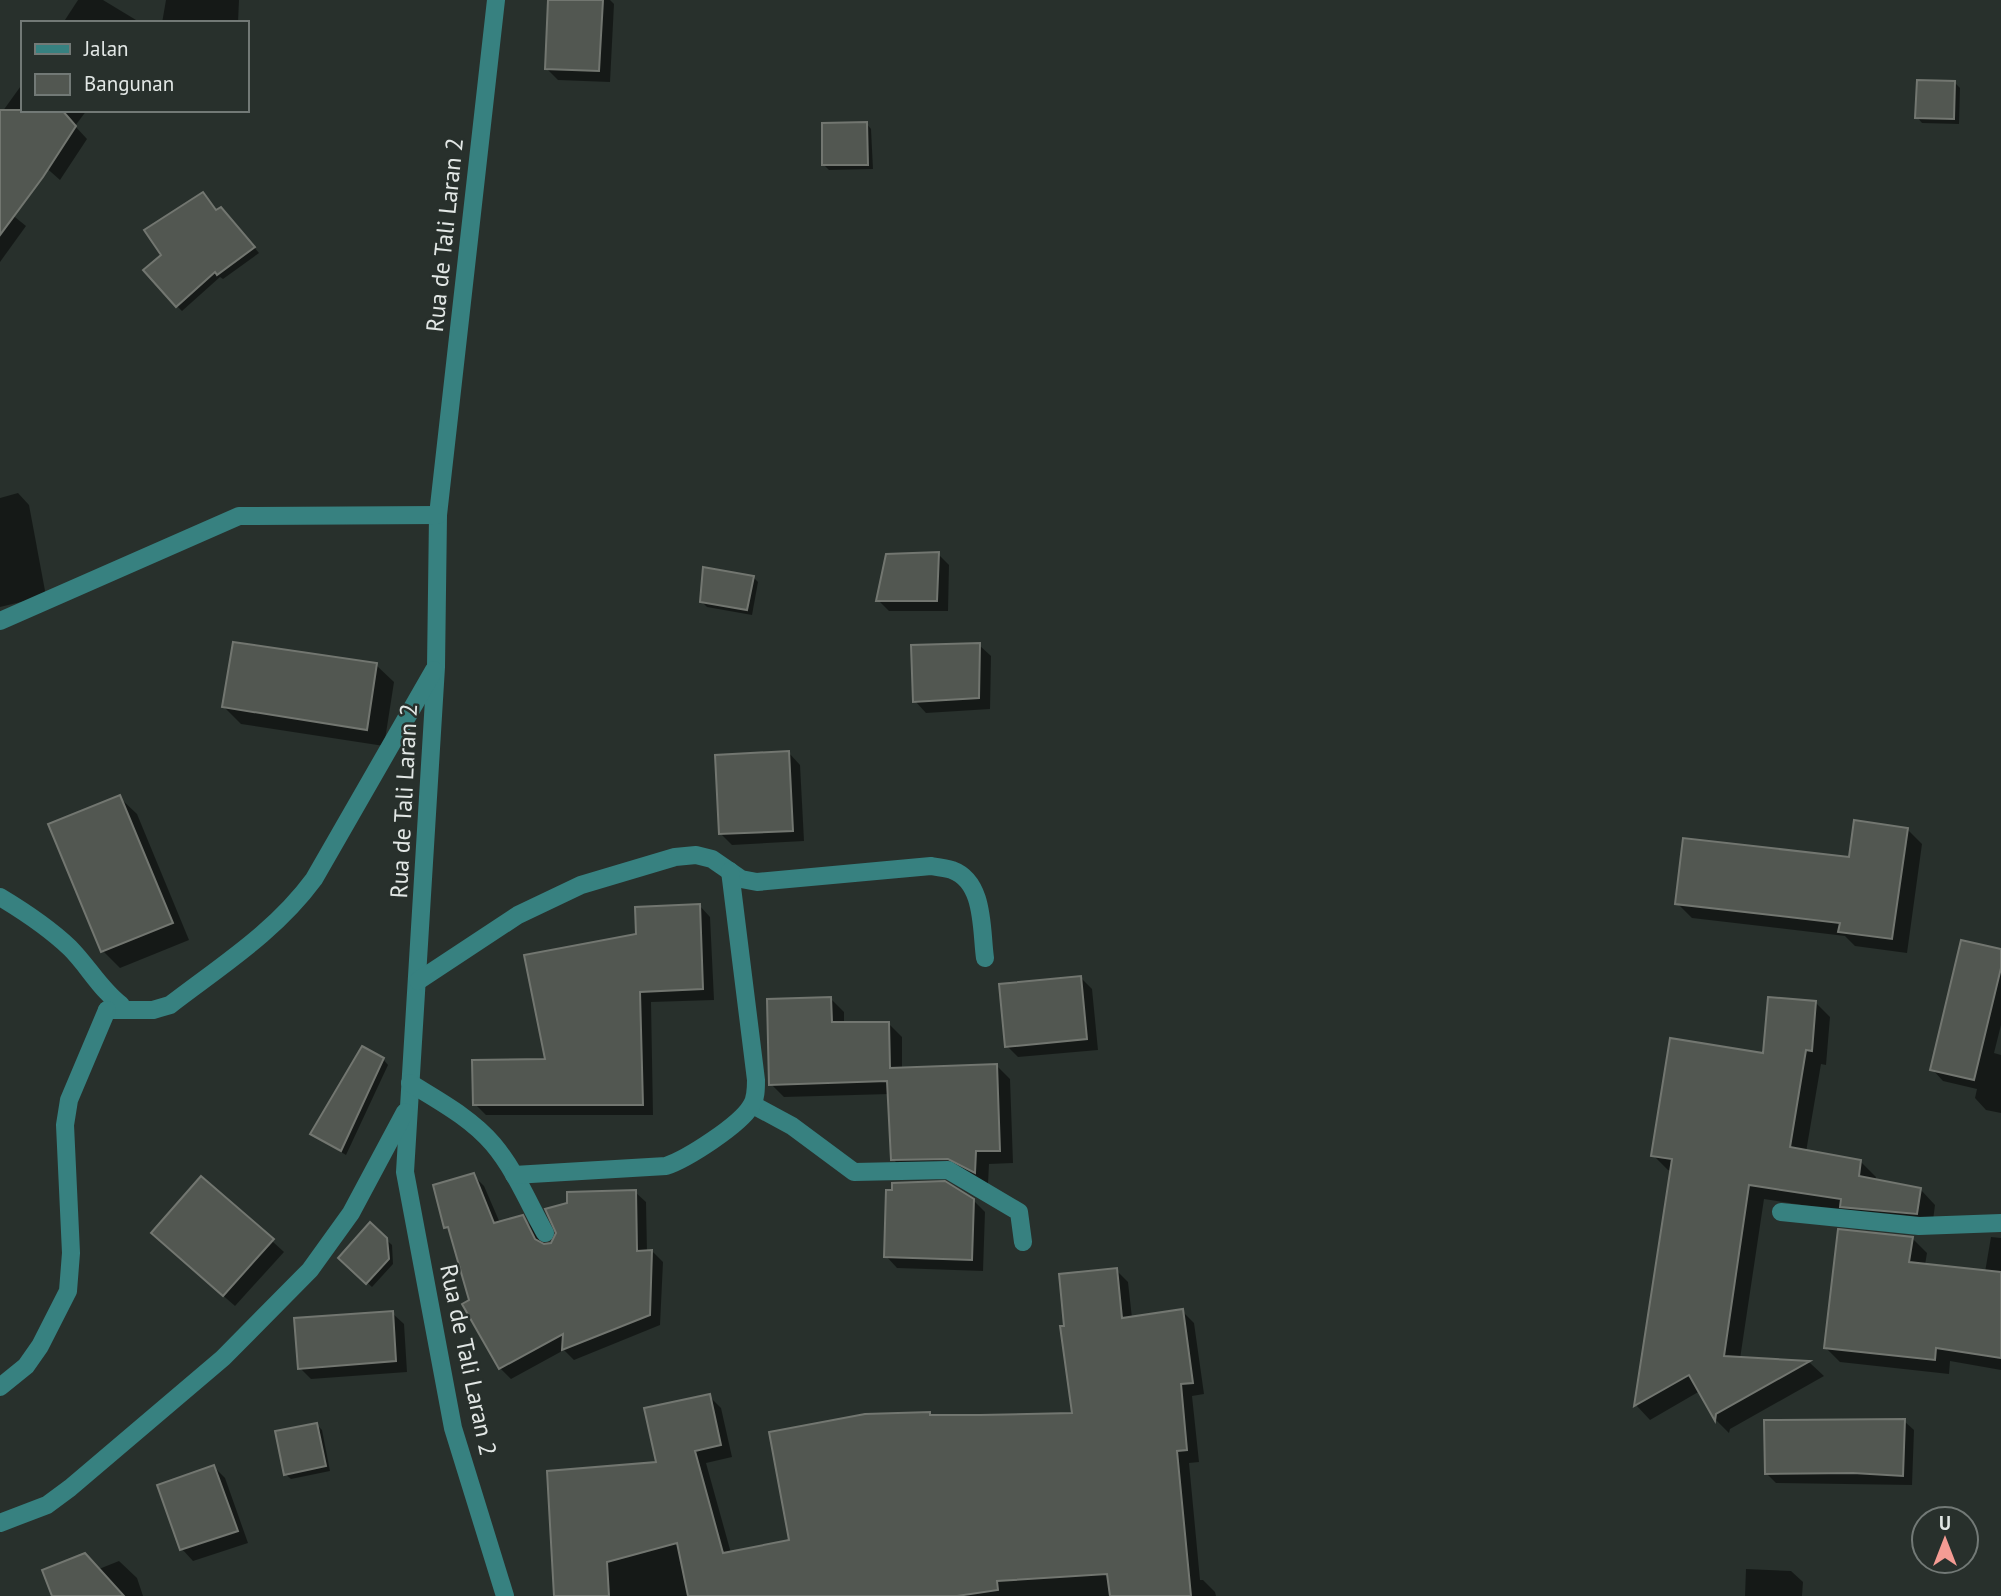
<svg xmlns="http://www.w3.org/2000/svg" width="2001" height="1596" font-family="'PT Sans',sans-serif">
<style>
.shadow{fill:#0007}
.building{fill:#525751;stroke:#727670;stroke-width:2}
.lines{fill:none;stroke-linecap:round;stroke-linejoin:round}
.minor{stroke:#378180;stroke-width:18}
.labels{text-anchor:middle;stroke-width:5;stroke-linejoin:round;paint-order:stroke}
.street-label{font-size:24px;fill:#e2e7e5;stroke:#28302c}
</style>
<rect width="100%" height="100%" fill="#28302c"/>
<!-- shadow -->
<g class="shadow">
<polygon points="78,0 103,0 141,23 63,23"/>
<polygon points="166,0 239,0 238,23 162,23"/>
<polygon points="550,0 610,0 614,4 610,82 558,80 547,69"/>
<polygon points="23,83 23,110 87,110 75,126 87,139 60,180 0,127 0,115"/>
<polygon points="1955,83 1960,88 1959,124 1922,123 1917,117"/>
<polygon points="866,123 871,129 873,169 829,170 824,165"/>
<polygon points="0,205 26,226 0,262"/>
<polygon points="217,212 226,214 259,253 223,279 220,277 182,311 177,306 163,255"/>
<polygon points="18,493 29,505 46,596 0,607 0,498"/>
<polygon points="938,554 949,565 948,611 889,611 878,600"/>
<polygon points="753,577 758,582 752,615 707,607 701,601"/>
<polygon points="979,645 991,656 990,709 926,713 915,701"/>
<polygon points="376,665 394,682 384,746 241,724 224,707"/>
<polygon points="789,753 800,765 804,841 732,845 720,833"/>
<polygon points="119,797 137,814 189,940 120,968 103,951"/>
<polygon points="1907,829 1922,844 1907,953 1855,946 1845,936 1692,918 1677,903 1850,859"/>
<polygon points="699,905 710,917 714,1000 651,1002 653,1115 486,1115 475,1104 547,1061 638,935"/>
<polygon points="2001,951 2001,1025 1994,1053 2001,1055 2001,1113 1986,1110 1975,1098 1977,1089 1943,1081 1932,1069"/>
<polygon points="1081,978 1092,989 1098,1050 1018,1057 1007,1046"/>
<polygon points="831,999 844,1012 844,1024 889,1024 902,1037 902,1069 997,1066 1010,1079 1013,1163 989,1164 988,1184 906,1172 893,1159 890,1094 784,1097 771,1084"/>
<polygon points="1815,1002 1830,1017 1826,1065 1821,1064 1806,1152 1861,1162 1876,1177 1875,1181 1921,1190 1935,1205 1932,1228 1848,1212 1764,1199 1740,1359 1810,1363 1824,1376 1730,1429 1729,1433 1716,1420 1700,1391 1650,1420 1636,1405 1671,1171 1668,1170 1653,1155 1764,1055"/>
<polygon points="383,1059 388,1065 346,1155 317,1138 312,1133"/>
<polygon points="473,1175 484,1186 500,1223 522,1217 533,1228 542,1244 545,1246 556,1241 569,1204 635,1192 646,1202 647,1252 652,1251 663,1262 660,1325 574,1360 564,1350 511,1379 500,1368 471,1301 451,1233 446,1227"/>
<polygon points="973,1200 985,1212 983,1271 897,1268 886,1256"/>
<polygon points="370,1225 392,1245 393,1264 372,1287 340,1258"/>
<polygon points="1991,1237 2001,1238 2001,1370 1950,1361 1949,1374 1840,1362 1825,1347 1913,1239 1927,1253 1925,1265 1985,1272"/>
<polygon points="272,1241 284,1252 235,1306 164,1244"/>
<polygon points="1116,1270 1128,1282 1132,1318 1182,1311 1194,1323 1204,1394 1192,1396 1199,1462 1189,1463 1200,1580 1203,1580 1215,1592 1216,1596 556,1596 709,1396 721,1408 732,1457 706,1463 731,1553 791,1541 929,1414 932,1417 1074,1414 1066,1327"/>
<polygon points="392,1313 404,1324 407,1372 311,1379 300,1368"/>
<polygon points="1904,1421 1914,1430 1912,1485 1776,1483 1767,1474"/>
<polygon points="316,1424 322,1430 330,1471 291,1479 285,1474"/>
<polygon points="214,1467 225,1478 248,1543 193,1561 182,1549 160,1486"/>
<polygon points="119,1561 137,1578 143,1596 54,1596 99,1569"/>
<polygon points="1746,1569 1791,1571 1803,1582 1802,1596 1745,1596"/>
</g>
<!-- building -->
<g class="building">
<polygon points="548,0 603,0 599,71 545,69"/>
<polygon points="1917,80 1955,81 1954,119 1915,118"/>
<polygon points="0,110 62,110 76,126 43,177 0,235"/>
<polygon points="867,122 868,165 822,165 822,123"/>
<polygon points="203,192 216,210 221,207 255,247 217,275 215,272 176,307 143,270 161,255 144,230"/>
<polygon points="939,552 937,601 876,601 886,554"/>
<polygon points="703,567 754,576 747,610 700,602"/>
<polygon points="233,642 377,663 367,730 222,707"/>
<polygon points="980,643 979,698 913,702 911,645"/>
<polygon points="789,751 793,831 719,834 715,755"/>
<polygon points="120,795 173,923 101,952 48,824"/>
<polygon points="1854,820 1908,828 1892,939 1838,932 1840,923 1675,904 1683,838 1849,857"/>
<polygon points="700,904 703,989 640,992 643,1105 473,1105 472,1060 545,1059 524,955 636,934 635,907"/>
<polygon points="1961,940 2001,949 2001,968 1974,1080 1930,1070"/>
<polygon points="1081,976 1087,1039 1005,1047 999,984"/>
<polygon points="831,997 832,1022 889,1022 890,1068 997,1064 1000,1151 976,1151 975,1173 948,1159 891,1160 887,1081 769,1085 767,999"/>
<polygon points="1768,997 1816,1001 1812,1051 1806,1050 1790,1147 1861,1160 1859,1176 1921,1188 1917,1214 1840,1207 1841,1199 1749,1185 1724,1356 1810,1361 1716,1414 1715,1421 1689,1375 1634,1406 1672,1159 1651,1156 1670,1038 1763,1053"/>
<polygon points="362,1046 384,1058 341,1151 310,1134"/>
<polygon points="474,1173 494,1223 523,1215 535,1239 544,1244 551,1243 556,1233 545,1209 567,1203 567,1192 636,1190 637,1251 652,1250 650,1315 562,1350 563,1334 499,1369 462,1304 469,1300 448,1227 444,1228 433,1185"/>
<polygon points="201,1176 274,1239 223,1296 151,1233"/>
<polygon points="945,1181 974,1199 972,1260 884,1257 886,1190 892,1190 892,1183"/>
<polygon points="370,1222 387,1238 389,1259 366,1284 338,1258"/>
<polygon points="1838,1229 1913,1237 1909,1262 2001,1272 2001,1358 1936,1348 1935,1360 1824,1348"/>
<polygon points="1117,1268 1122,1318 1183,1309 1193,1383 1181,1384 1187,1450 1177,1451 1191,1596 1110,1596 1107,1574 997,1581 998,1590 957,1596 688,1596 677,1543 607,1562 609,1596 554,1596 547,1471 656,1462 644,1408 710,1394 721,1445 695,1451 723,1553 789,1540 769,1432 865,1414 930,1412 930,1415 980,1415 1072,1413 1060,1326 1064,1326 1059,1274"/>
<polygon points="393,1311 396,1361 298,1369 294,1318"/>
<polygon points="1905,1419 1903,1476 1853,1473 1765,1474 1764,1420"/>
<polygon points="317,1423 326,1466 284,1475 275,1431"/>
<polygon points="214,1465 238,1531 180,1550 157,1485"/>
<polygon points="85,1553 124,1596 52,1596 42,1570"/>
</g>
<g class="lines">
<!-- minor -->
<g class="minor">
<polyline points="496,0 438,515 436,667 405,1172 453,1428 505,1596"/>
<polyline points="0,621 239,516 438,515"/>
<path d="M0,897C25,912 49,928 70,948C88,966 100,989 121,1005L107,1010H153L170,1005C222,965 275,932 314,879L434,670"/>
<path d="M418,981L518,915L581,885L675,857L696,855L712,859L741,879L757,882L931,866C938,867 946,868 952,870C985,882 981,930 985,958"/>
<path d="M410,1083C439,1101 471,1118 493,1144C515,1170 529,1204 545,1233"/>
<polyline points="753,1105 792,1126 854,1172 948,1170 1019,1212 1023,1242"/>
<path d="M514,1175L666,1166C687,1159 740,1125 751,1106C756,1099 756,1089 756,1080L730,871"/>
<polyline points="1781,1212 1919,1226 2001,1223"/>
<polyline points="0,1387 26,1366 40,1346 68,1291 71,1253 65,1125 69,1100 107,1010"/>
<polyline points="0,1523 47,1505 70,1488 223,1358 310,1270 351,1213 405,1112"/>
</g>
</g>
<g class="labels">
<!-- street labels -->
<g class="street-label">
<text transform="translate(445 235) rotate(-84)" y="8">Rua de Tali Laran 2</text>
<text transform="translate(404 801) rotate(-87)" y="8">Rua de Tali Laran 2</text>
<text transform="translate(468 1360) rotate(78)" y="8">Rua de Tali Laran 2</text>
</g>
</g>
<!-- legend -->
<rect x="21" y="21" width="228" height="91" fill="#28302c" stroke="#727976" stroke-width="2"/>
<rect x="35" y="44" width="35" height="10" fill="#378180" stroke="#727976" stroke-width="2"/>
<text x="84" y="56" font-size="21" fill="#e2e7e5">Jalan</text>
<rect x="35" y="74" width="35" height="21" fill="#525751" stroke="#727976" stroke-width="2"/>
<text x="84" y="91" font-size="21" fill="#e2e7e5">Bangunan</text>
<!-- north arrow -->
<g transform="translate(1945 1540)"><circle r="33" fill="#28302c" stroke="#727976" stroke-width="2"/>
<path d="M0-5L12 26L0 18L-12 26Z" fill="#f59c94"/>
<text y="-10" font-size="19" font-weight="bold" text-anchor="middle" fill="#e2e7e5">U</text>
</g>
</svg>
